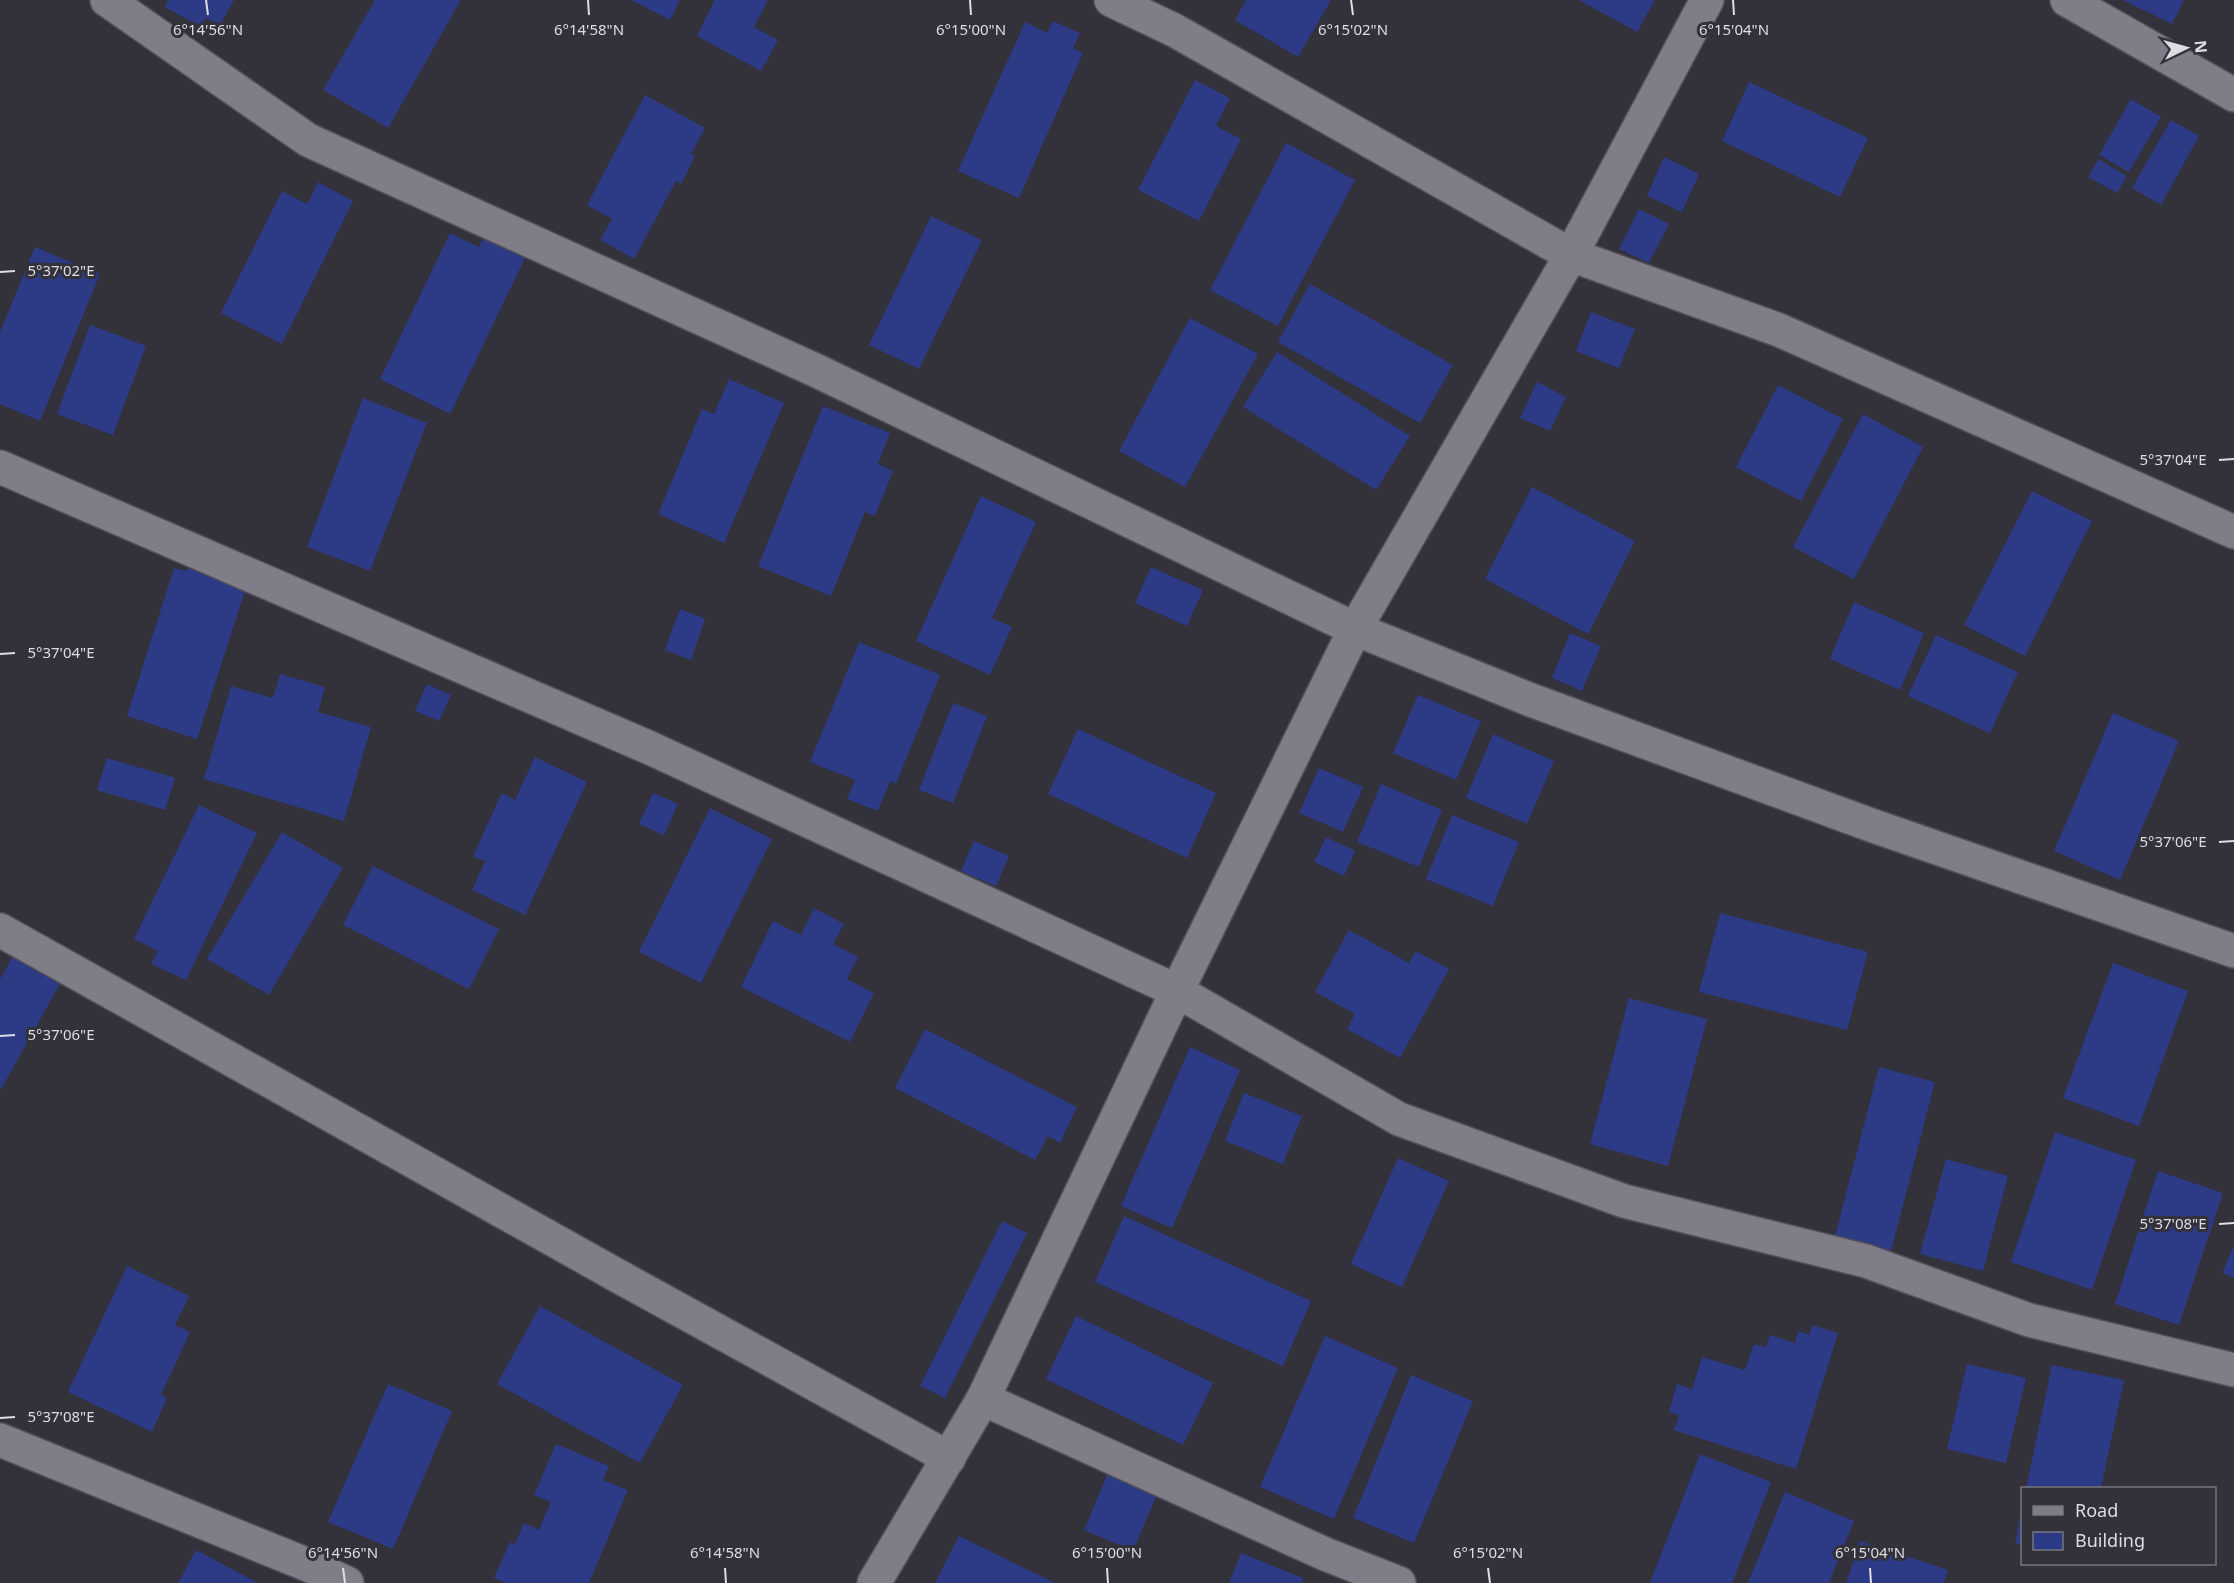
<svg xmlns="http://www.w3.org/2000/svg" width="2234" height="1583" font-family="'Noto Sans',sans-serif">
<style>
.building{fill:#2d3a86}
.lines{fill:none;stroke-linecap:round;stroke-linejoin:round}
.street-casing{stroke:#515057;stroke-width:36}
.street{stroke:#7f7e88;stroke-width:33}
.ticks{fill:none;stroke:#dedde2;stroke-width:2}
.ticks-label{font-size:15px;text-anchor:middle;fill:#dedde2;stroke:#33313a;stroke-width:6;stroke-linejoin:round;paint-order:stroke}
</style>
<rect width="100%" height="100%" fill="#33313a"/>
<!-- building -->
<g class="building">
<polygon points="168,0 234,0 220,25 206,18 201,27 165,7"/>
<polygon points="375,0 461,0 388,128 323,90"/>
<polygon points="631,0 680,0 670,20"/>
<polygon points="715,0 768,0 754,27 778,40 761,71 697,36"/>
<polygon points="1246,0 1331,0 1298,57 1235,20"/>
<polygon points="1579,0 1655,0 1637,32"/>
<polygon points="2123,0 2184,0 2172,24"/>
<polygon points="1053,21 1080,33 1073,48 1083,53 1019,198 958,171 1025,22 1047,33"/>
<polygon points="1195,80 1230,98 1216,126 1241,139 1199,221 1138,190"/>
<polygon points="1749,82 1868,138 1840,197 1722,141"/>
<polygon points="645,95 705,128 691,154 695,156 681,184 676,181 634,259 600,240 612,219 587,205"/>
<polygon points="2131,99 2161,117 2129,172 2099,155"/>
<polygon points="2171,120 2199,136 2161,205 2132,188"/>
<polygon points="1286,143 1355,180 1278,326 1210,290"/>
<polygon points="1664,157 1699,174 1682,212 1647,196"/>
<polygon points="2098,159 2127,176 2117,193 2088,177"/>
<polygon points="318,182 353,201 282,344 221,313 282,191 307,204"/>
<polygon points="1639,209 1669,224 1649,263 1619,249"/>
<polygon points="931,216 982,240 919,369 869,345"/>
<polygon points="450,233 479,247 485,234 527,254 450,414 380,379"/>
<polygon points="35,247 100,274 40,421 0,404 0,332"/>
<polygon points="1310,284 1453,365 1420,423 1278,342"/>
<polygon points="1591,312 1635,329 1619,368 1576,351"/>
<polygon points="1190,318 1258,354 1185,487 1119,451"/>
<polygon points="90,325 146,346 113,435 57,414"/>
<polygon points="1277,352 1410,436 1376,490 1243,407"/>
<polygon points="729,379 784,403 724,543 658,514 702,409 714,414"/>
<polygon points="1537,382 1566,397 1550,431 1520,418"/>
<polygon points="1778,385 1843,419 1801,501 1736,467"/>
<polygon points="363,398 427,423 370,571 307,547"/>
<polygon points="823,406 890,433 878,464 893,471 875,516 865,512 831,596 758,566"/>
<polygon points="1863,414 1923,447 1854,579 1793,547"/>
<polygon points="1532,487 1635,541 1588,634 1485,579"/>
<polygon points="2032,491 2092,521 2025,656 1964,625"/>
<polygon points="981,496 1036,522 992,618 1012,627 990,675 916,641"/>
<polygon points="189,564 248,582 197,739 127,716 174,568 187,571"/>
<polygon points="1151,567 1203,590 1187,626 1135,603"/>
<polygon points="1854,602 1924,633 1900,690 1830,659"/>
<polygon points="680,609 705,619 691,660 665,650"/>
<polygon points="1570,633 1601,646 1582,691 1552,678"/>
<polygon points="1936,635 2018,672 1990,733 1908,696"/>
<polygon points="859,642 940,675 896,784 890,781 878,811 847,799 855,780 810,762"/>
<polygon points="280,674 325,687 318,712 371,727 344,821 204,779 231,686 273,698"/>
<polygon points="427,684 451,695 439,721 415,711"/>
<polygon points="1418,695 1481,721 1456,780 1393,753"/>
<polygon points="953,703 987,716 953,803 919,790"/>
<polygon points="2113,713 2179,741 2120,880 2054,851"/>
<polygon points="1078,729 1216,793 1187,858 1048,794"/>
<polygon points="1493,734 1554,761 1527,824 1466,798"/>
<polygon points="535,757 587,782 525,915 472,890 485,861 473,856 502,793 515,800"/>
<polygon points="107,758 175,778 165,810 97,790"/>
<polygon points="1319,768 1363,787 1343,832 1299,813"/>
<polygon points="1381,784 1442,810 1419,867 1357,842"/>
<polygon points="653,793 678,804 664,835 639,824"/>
<polygon points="199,805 257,833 186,980 151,964 158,951 134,939"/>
<polygon points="710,808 772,839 701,983 639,952"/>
<polygon points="1452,815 1519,842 1493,906 1426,879"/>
<polygon points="282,832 343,868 269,995 207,959"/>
<polygon points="1326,837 1355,851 1344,876 1314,862"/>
<polygon points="974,841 1009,856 996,886 961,871"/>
<polygon points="373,866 499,929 469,989 343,925"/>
<polygon points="814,908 844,924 833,944 858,957 847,979 874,993 850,1042 741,987 773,921 801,935"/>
<polygon points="1720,913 1868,952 1847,1030 1699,992"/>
<polygon points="1349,930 1409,963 1416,951 1449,969 1400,1058 1347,1029 1355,1014 1315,992"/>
<polygon points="14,955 61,982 0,1091 0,979"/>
<polygon points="2113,963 2188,991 2139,1126 2063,1098"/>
<polygon points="1629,998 1707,1019 1668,1166 1590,1144"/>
<polygon points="925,1029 1077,1107 1060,1143 1048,1136 1035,1160 895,1088"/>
<polygon points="1190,1047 1240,1070 1172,1228 1121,1206"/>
<polygon points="1879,1067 1935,1082 1891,1251 1835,1236"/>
<polygon points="1244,1093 1302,1116 1283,1164 1225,1141"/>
<polygon points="2055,1132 2136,1160 2092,1290 2011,1262"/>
<polygon points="1398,1158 1449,1181 1402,1287 1351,1264"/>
<polygon points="1946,1159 2008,1176 1983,1271 1920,1254"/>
<polygon points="2158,1171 2223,1193 2179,1325 2115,1304"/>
<polygon points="1124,1216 1311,1301 1283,1366 1095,1282"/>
<polygon points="1002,1221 1027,1233 945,1398 920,1386"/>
<polygon points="2234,1245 2234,1278 2222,1273"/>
<polygon points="127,1266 189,1296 175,1325 190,1332 161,1395 167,1398 152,1432 68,1392"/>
<polygon points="540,1306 683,1385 640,1463 497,1384"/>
<polygon points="1076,1316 1213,1383 1183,1445 1046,1379"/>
<polygon points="1812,1325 1838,1333 1796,1469 1674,1430 1679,1415 1669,1412 1677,1384 1692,1389 1702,1357 1745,1370 1754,1344 1766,1347 1770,1335 1795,1343 1798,1331 1809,1335"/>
<polygon points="1325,1336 1398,1368 1334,1519 1260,1487"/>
<polygon points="1967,1364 2026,1378 2006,1463 1947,1449"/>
<polygon points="2052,1365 2124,1380 2101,1488 2026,1488"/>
<polygon points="1411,1375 1473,1401 1414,1543 1353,1518"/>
<polygon points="388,1384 452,1411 393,1549 328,1522"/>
<polygon points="556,1444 609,1466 603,1480 628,1490 589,1583 505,1583 494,1578 510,1542 515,1544 524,1523 539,1530 551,1502 534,1495"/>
<polygon points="1700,1454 1771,1482 1732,1583 1650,1583"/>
<polygon points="1108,1473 1157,1494 1133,1551 1084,1530"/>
<polygon points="1785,1492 1854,1521 1829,1583 1748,1583"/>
<polygon points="2021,1512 2022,1512 2022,1545 2015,1544"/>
<polygon points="959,1536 1055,1583 935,1583"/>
<polygon points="1860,1541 1948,1570 1944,1583 1846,1583"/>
<polygon points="196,1550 258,1583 178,1583"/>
<polygon points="1241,1553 1303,1578 1302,1583 1229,1583"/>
</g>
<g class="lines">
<!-- street casing -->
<g class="street-casing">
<g id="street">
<polyline points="107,0 308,140 815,370 1355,629 1531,700 1868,824 2234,951"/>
<polyline points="1111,0 1174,30 1571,255 1779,330 2234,532"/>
<polyline points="2067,0 2234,95"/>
<polyline points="0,467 650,748 1177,991 1399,1119 1624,1201 1866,1261 2029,1320 2234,1370"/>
<polyline points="0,930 618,1276 949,1458"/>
<polyline points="983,1399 1325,1554 1399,1583"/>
<polyline points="0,1440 308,1565 347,1583"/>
<polyline points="874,1583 983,1399 1177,991 1355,629 1571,255 1707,0"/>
</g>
</g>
<!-- street -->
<use href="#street" class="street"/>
</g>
<!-- ticks -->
<path class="ticks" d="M206,0L208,15M588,0L589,15M970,0L971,15M1351,0L1353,15M1733,0L1734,15M0,272L15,271M2219,460L2234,459M0,654L15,653M2219,842L2234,841M0,1036L15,1035M2219,1224L2234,1223M0,1418L15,1417M343,1568L345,1583M725,1568L726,1583M1107,1568L1108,1583M1488,1568L1490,1583M1870,1568L1871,1583"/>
<g class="ticks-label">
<text x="208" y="35">6°14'56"N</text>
<text x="589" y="35">6°14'58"N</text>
<text x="971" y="35">6°15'00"N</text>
<text x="1353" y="35">6°15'02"N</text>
<text x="1734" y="35">6°15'04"N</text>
<text x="61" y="276">5°37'02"E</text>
<text x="2173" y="465">5°37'04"E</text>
<text x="61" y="658">5°37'04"E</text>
<text x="2173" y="847">5°37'06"E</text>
<text x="61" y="1040">5°37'06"E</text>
<text x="2173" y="1229">5°37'08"E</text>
<text x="61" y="1422">5°37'08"E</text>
<text x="343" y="1558">6°14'56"N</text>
<text x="725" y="1558">6°14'58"N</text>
<text x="1107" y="1558">6°15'00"N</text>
<text x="1488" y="1558">6°15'02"N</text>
<text x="1870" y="1558">6°15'04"N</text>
</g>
<!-- legend -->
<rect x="2021" y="1487" width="195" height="78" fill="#33313a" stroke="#77767d" stroke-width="1.5"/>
<rect x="2033" y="1506" width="30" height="9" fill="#7f7e88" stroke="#77767d" stroke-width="1.5"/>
<text x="2075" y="1517" font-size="18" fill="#dedde2">Road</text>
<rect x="2033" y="1532" width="30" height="18" fill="#2d3a86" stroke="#77767d" stroke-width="1.5"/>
<text x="2075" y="1547" font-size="18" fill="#dedde2">Building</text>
<!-- north arrow -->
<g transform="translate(2186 48) rotate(85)" stroke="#33313a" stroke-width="4.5" paint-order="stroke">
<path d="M0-4.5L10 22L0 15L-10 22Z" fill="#dedde2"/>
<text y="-9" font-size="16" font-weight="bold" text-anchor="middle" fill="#dedde2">N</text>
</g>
</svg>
